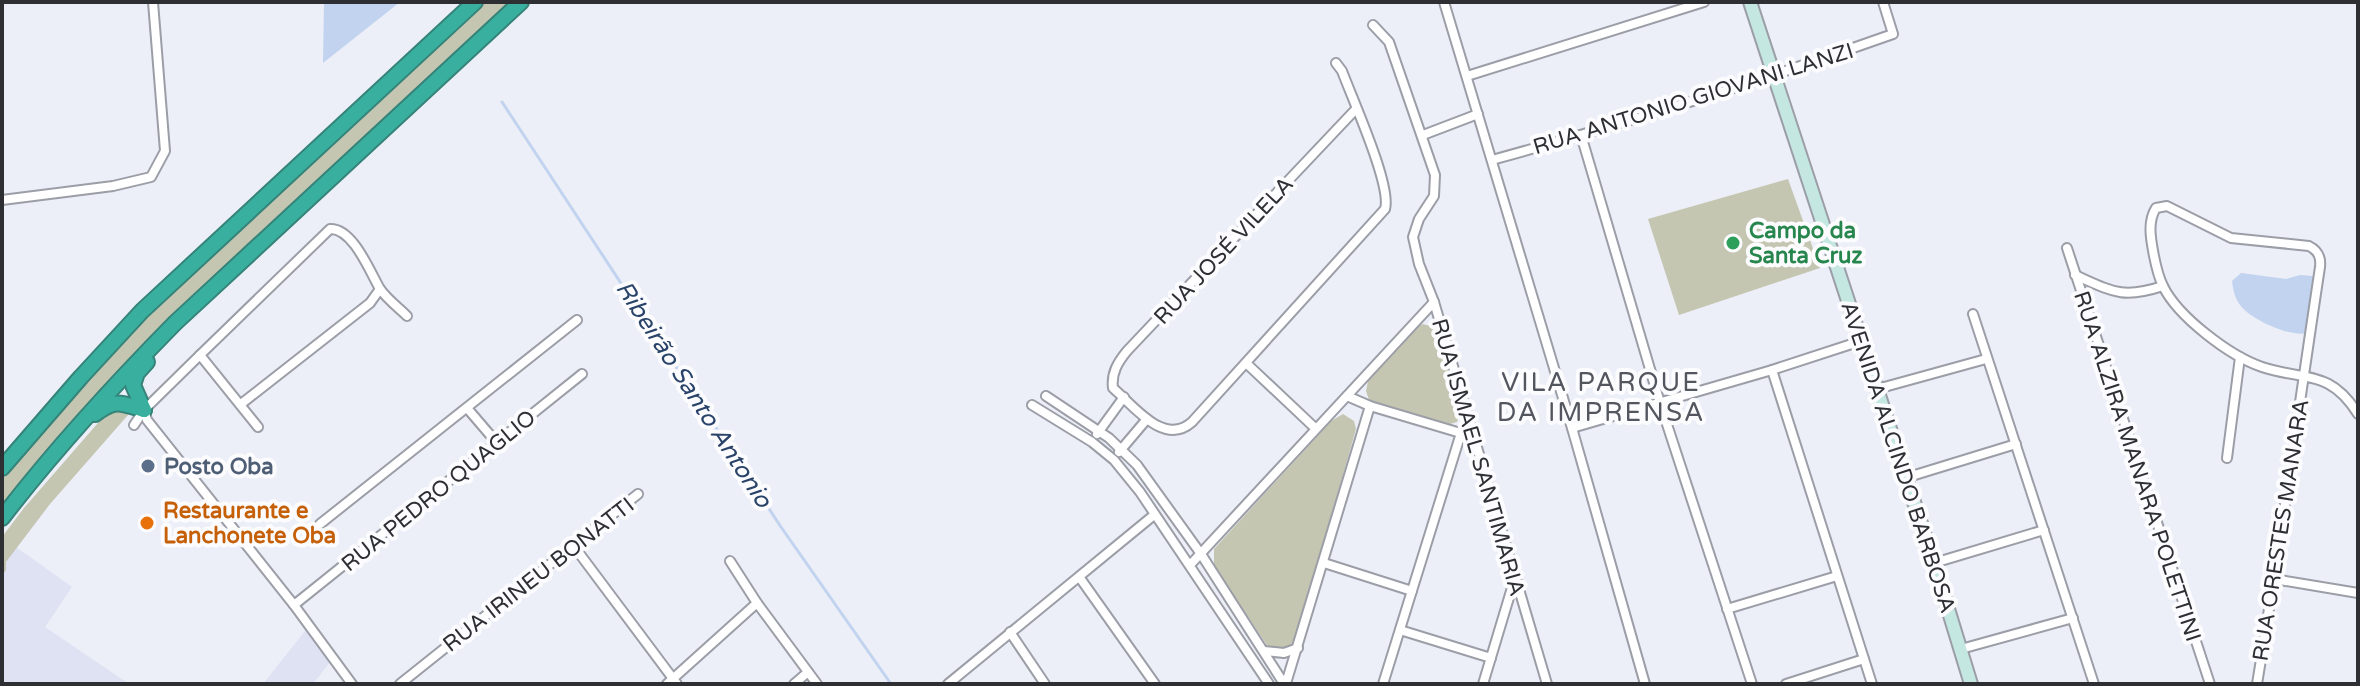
<svg xmlns="http://www.w3.org/2000/svg" width="2360" height="686" font-family="'Varela Round',sans-serif">
<style>
.built{fill:#dee2f3}
.green{fill:#c4c6b1}
.water{fill:#c1d3ee}
.lines{fill:none;stroke-linecap:round;stroke-linejoin:round}
.stream{stroke:#c1d3ee;stroke-width:3}
.street-casing{stroke:#9c9ea7;stroke-width:12}
.secondary-casing{stroke:#9c9ea7;stroke-width:16}
.highway-casing{stroke:#358379;stroke-width:18}
.street{stroke:#fff;stroke-width:8}
.secondary{stroke:#c4e7e2;stroke-width:12}
.highway{stroke:#39b09f;stroke-width:14}
.leisure-dot{fill:#2e9e5b;stroke:#fcfcfe;stroke-width:3}
.service-dot{fill:#5c6f8a;stroke:#fcfcfe;stroke-width:3}
.food-dot{fill:#e8710a;stroke:#fcfcfe;stroke-width:3}
.labels{text-anchor:middle;stroke-width:8;stroke-linejoin:round;paint-order:stroke}
.street-label{font-size:22px;fill:#2e2f33;stroke:#fcfcfe}
.leisure-label{font-size:22px;font-weight:bold;fill:#27864d;stroke:#fcfcfe;text-anchor:start}
.service-label{font-size:22px;font-weight:bold;fill:#4e5e75;stroke:#fcfcfe;text-anchor:start}
.food-label{font-size:22px;font-weight:bold;fill:#c56008;stroke:#fcfcfe;text-anchor:start}
.water-label{font-size:24px;font-style:italic;fill:#294369;stroke:#fcfcfe}
.quarter-label{font-size:26px;letter-spacing:2px;fill:#53565e;stroke:#fcfcfe}
</style>
<rect width="100%" height="100%" fill="#eceff8"/>
<!-- built -->
<g class="built">
<polygon points="16,547 72,587 45,627 129,684 2,684 2,576 6,570 6,562"/>
<polygon points="309,626 333,658 313,684 263,684"/>
</g>
<!-- green -->
<g class="green">
<polygon points="482,2 513,2 231,262 172,318 2,508 2,476 122,340 214,250"/>
<polygon points="1788,179 1820,268 1679,315 1648,219"/>
<polygon points="1423,324 1434,327 1438,332 1460,412 1457,422 1450,424 1369,400 1366,391 1368,381 1416,327"/>
<polygon points="115,406 130,413 128,415 50,504 6,562 6,570 2,576 2,537 24,508 111,408"/>
<polygon points="1343,414 1354,421 1356,429 1297,638 1284,652 1277,651 1268,647 1214,565 1214,549 1331,421"/>
</g>
<!-- water -->
<g class="water">
<polygon points="324,2 400,2 323,63"/>
<path d="M2241,273L2286,279L2300,275L2312,276L2316,281L2308,333C2291,338 2250,319 2240,305C2235,298 2233,290 2232,281Z"/>
</g>
<g class="lines">
<!-- stream -->
<polyline class="stream" points="502,102 781,527 891,684"/>
<!-- street casing -->
<g class="street-casing">
<g id="street">
<polyline points="1444,2 1572,428 1645,684"/>
<polyline points="1373,25 1389,42 1435,175 1434,196 1419,219 1413,237 1419,264 1434,302 1547,684"/>
<path d="M1336,63L1342,71C1352,98 1392,186 1385,209L1192,422C1164,447 1134,406 1113,388C1111,373 1118,362 1127,351L1356,109"/>
<polyline points="1467,76 1704,2"/>
<polyline points="1423,135 1478,114"/>
<polyline points="1581,135 1660,403 1752,684"/>
<path d="M1492,160C1627,123 1761,81 1893,34L1883,2"/>
<polyline points="2,200 113,186 151,177 165,151 153,2"/>
<polyline points="2067,248 2210,684"/>
<path d="M2075,275C2113,292 2123,299 2163,286"/>
<polyline points="1973,314 2094,684"/>
<polyline points="200,355 258,427"/>
<polyline points="1246,363 1315,428"/>
<polyline points="1772,370 1872,684"/>
<polyline points="1877,389 1986,359"/>
<polyline points="1046,396 1109,438 1137,465 1201,554 1281,679"/>
<polyline points="1347,396 1370,406 1464,434"/>
<polyline points="241,404 370,303 380,289"/>
<polyline points="1032,405 1092,442 1114,460 1140,492 1269,684"/>
<polyline points="467,408 497,443"/>
<polyline points="144,410 147,420 294,605 352,684"/>
<path d="M134,425L144,410L200,355L330,229C353,228 370,272 380,289C387,299 399,308 407,316"/>
<polyline points="1572,428 1772,370 1861,341"/>
<polyline points="1097,434 1124,397"/>
<polyline points="1119,452 1147,419"/>
<polyline points="2227,458 2240,357"/>
<polyline points="1905,478 2016,444"/>
<polyline points="320,524 577,320"/>
<polyline points="573,545 677,684"/>
<polyline points="1324,563 1412,591"/>
<polyline points="1934,563 2044,530"/>
<polyline points="1190,565 1434,302"/>
<polyline points="1080,578 1155,684"/>
<polyline points="2274,579 2358,593"/>
<polyline points="757,603 817,684"/>
<polyline points="294,605 582,374"/>
<polyline points="1727,609 1837,576"/>
<polyline points="1400,630 1491,658"/>
<polyline points="1010,632 1045,684"/>
<polyline points="1961,649 2073,618"/>
<polyline points="1264,651 1284,653 1298,648"/>
<polyline points="1287,680 1370,406"/>
<polyline points="400,684 638,494"/>
<polyline points="667,684 757,603 730,561"/>
<polyline points="794,684 808,672"/>
<polyline points="948,684 1154,515"/>
<polyline points="1383,684 1461,433"/>
<polyline points="1483,684 1514,581"/>
<polyline points="1786,684 1864,659"/>
<path d="M2257,684C2280,545 2299,406 2320,267C2321,258 2319,251 2309,246L2231,238L2167,206L2156,208C2147,222 2151,240 2154,256C2156,266 2158,276 2163,286C2178,317 2230,356 2262,367C2305,381 2330,369 2358,414"/>
</g>
</g>
<!-- secondary casing -->
<g class="secondary-casing">
<polyline id="secondary" points="1750,2 1934,563 1971,684"/>
</g>
<!-- highway casing -->
<g class="highway-casing">
<g id="highway">
<polyline points="144,410 133,385 137,373 147,362"/>
<path d="M95,414C116,398 121,403 144,410"/>
<polyline points="2,468 81,377 142,311 475,2"/>
<path d="M2,518C55,449 114,385 175,323L521,2"/>
</g>
</g>
<!-- street -->
<use href="#street" class="street"/>
<!-- secondary -->
<use href="#secondary" class="secondary"/>
<!-- highway -->
<use href="#highway" class="highway"/>
</g>
<!-- markers -->
<circle class="leisure-dot" cx="1733" cy="243" r="8"/>
<circle class="service-dot" cx="148" cy="466" r="8"/>
<circle class="food-dot" cx="147" cy="523" r="8"/>
<g class="labels">
<!-- street labels -->
<g class="street-label">
<text transform="translate(1693 98) rotate(-17)" y="8">RUA ANTONIO GIOVANI LANZI</text>
<text transform="translate(1223 250) rotate(-47)" y="8">RUA JOSÉ VILELA</text>
<text transform="translate(1479 457) rotate(74)" y="8">RUA ISMAEL SANTIMARIA</text>
<text transform="translate(1899 457) rotate(72)" y="8">AVENIDA ALCINDO BARBOSA</text>
<text transform="translate(2138 466) rotate(72)" y="8">RUA ALZIRA MANARA POLETTINI</text>
<text transform="translate(438 490) rotate(-39)" y="8">RUA PEDRO QUAGLIO</text>
<text transform="translate(2280 530) rotate(-81)" y="8">RUA ORESTES MANARA</text>
<text transform="translate(538 574) rotate(-38)" y="8">RUA IRINEU BONATTI</text>
</g>
<!-- leisure labels -->
<g class="leisure-label">
<text x="1749" y="238">Campo da<tspan x="1749" dy="25">Santa Cruz</tspan></text>
</g>
<!-- service labels -->
<g class="service-label">
<text x="164" y="474">Posto Oba</text>
</g>
<!-- food labels -->
<g class="food-label">
<text x="163" y="518">Restaurante e<tspan x="163" dy="25">Lanchonete Oba</tspan></text>
</g>
<!-- water labels -->
<g class="water-label">
<text transform="translate(694 394) rotate(57)" y="8">Ribeirão Santo Antonio</text>
</g>
<!-- quarter labels -->
<g class="quarter-label">
<text x="1601" y="391">VILA PARQUE<tspan x="1601" dy="30">DA IMPRENSA</tspan></text>
</g>
</g>
<!-- border -->
<rect width="2360" height="686" fill="none" stroke="#2e2f33" stroke-width="8"/>
</svg>
